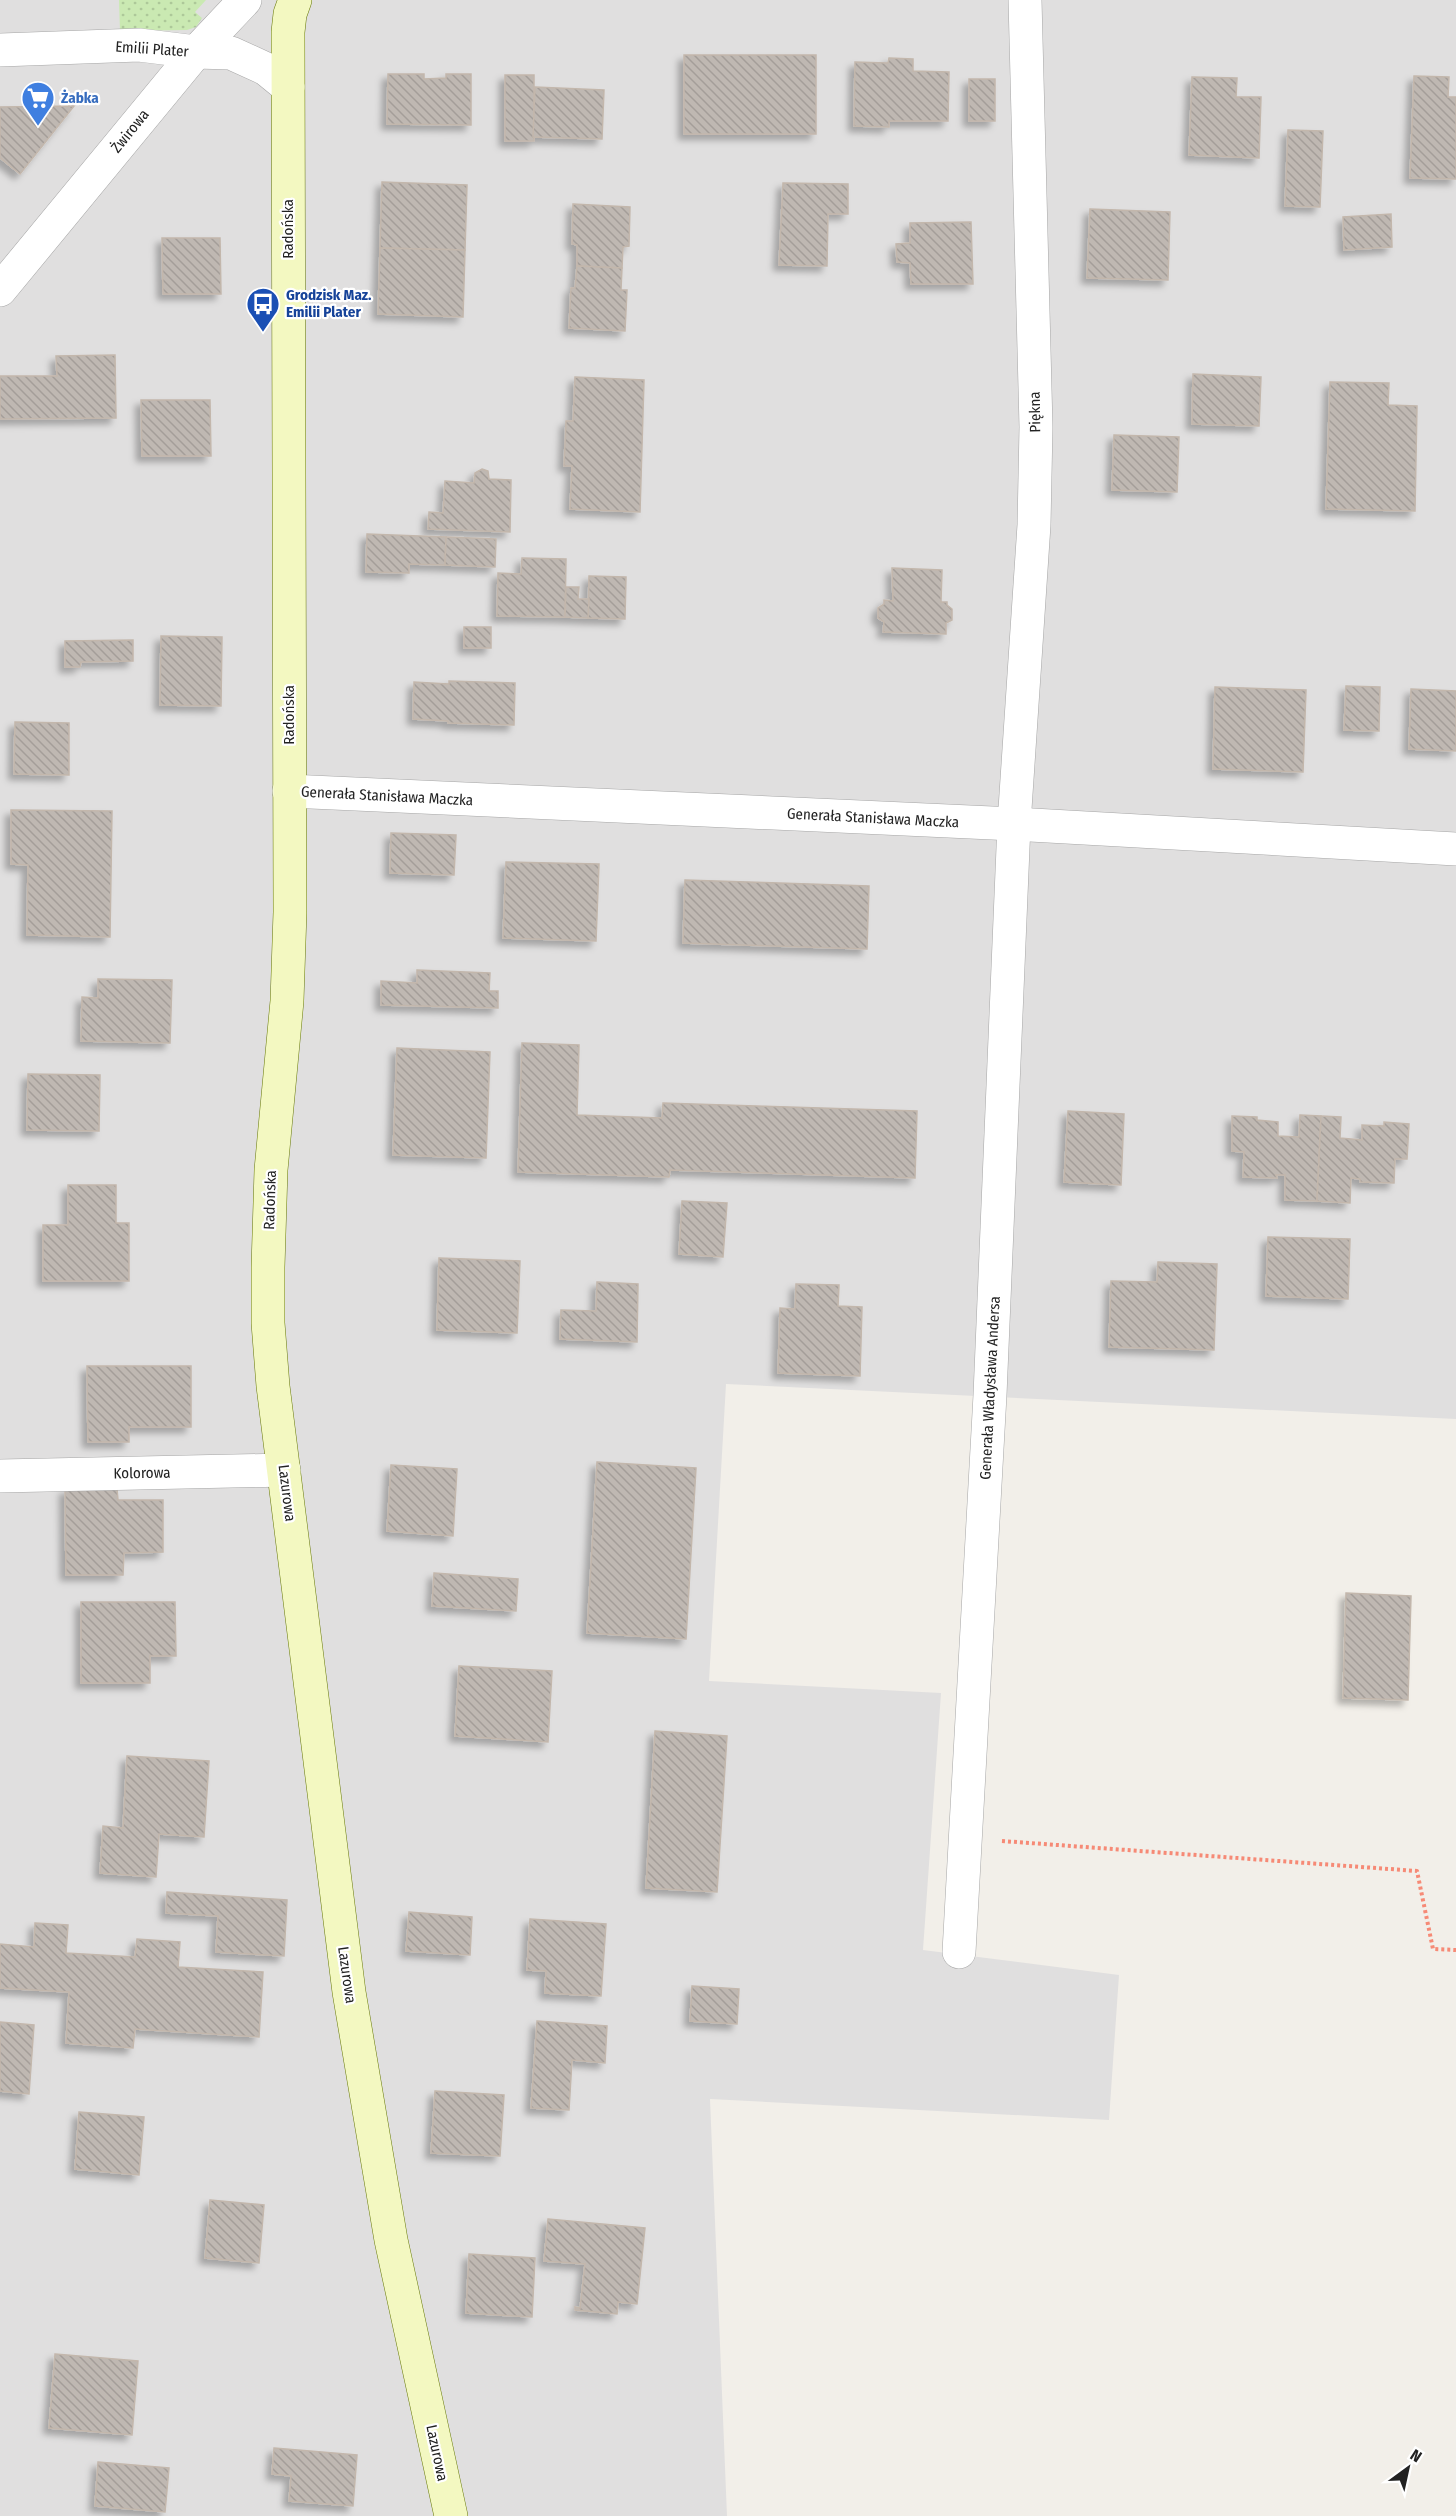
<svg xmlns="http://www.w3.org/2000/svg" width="1456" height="2516" font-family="'Fira Sans Condensed',sans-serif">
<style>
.residential{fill:#e0dfdf}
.grass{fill:url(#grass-dots)}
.building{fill:url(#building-back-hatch);stroke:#c3b7ac;stroke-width:1.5;filter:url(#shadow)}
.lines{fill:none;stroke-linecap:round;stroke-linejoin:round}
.street-casing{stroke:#a6a6a6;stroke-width:34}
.secondary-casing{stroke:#677908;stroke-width:34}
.path{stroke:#f68a76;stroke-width:4;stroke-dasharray:3 3;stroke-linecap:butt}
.street{stroke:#fff;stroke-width:33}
.secondary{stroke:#f3f8c1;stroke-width:33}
.labels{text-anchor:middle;stroke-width:4.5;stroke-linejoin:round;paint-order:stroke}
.street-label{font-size:15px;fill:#222;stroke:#fff}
.shop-label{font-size:15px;font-weight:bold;fill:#366cbe;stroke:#fff;text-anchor:start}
.transit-label{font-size:15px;font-weight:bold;fill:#164399;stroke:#fff;text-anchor:start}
</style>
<defs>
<pattern id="grass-dots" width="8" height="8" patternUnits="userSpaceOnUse" patternTransform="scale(1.5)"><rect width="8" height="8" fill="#cae9b2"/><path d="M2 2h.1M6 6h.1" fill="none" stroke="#adc899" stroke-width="1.8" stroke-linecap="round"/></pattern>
<pattern id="building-back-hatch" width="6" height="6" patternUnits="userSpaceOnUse" patternTransform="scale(1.5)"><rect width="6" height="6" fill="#bfb8b2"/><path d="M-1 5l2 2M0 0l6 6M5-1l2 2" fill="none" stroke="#a49e99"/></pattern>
<filter id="shadow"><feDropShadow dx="-5.5" dy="5.5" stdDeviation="3" flood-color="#0004"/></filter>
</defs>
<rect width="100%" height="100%" fill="#f2efe9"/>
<!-- residential -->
<polygon class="residential" points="0,0 1456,0 1456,1419 726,1384 709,1681 941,1693 923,1950 1119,1975 1109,2120 710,2099 727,2516 0,2516"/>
<!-- grass -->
<polygon class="grass" points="119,0 206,0 195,12 202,18 196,27 187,30 120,31"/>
<!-- building -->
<g class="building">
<rect x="684" y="55" width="132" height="79"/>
<polygon points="889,58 913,59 913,71 949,72 948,121 889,121 889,127 854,126 855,62 888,63"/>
<polygon points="388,74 424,74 424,79 446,78 446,74 471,74 471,125 387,124"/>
<rect x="505" y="75" width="29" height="66"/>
<polygon points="1414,76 1449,77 1448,97 1456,97 1456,179 1410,178"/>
<polygon points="1192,77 1237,78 1236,97 1261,97 1259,158 1189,155"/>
<rect x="969" y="79" width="26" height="42"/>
<polygon points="535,87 604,90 602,139 533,137"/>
<polygon points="74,106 20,174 0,158 0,107"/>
<polygon points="1288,130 1323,131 1320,207 1285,206"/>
<polygon points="382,182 467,185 465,250 380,248"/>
<polygon points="783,183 848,184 848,214 828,214 827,266 779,265"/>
<polygon points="573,204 630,207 629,246 623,247 622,268 577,266 577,245 572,244"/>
<polygon points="1090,209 1170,212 1168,280 1087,278"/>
<polygon points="1391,214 1392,247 1344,250 1343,217"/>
<polygon points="971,222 973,284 911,284 910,263 897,262 896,244 910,243 910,223"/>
<polygon points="162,238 220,238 221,294 163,294"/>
<polygon points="380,248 465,250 463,317 378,314"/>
<polygon points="577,266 622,268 621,290 627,290 625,331 569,328 571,288 575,288"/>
<polygon points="115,355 116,418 0,419 0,376 57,376 56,356"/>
<polygon points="1193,374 1261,377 1259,426 1192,424"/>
<polygon points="575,377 644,380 640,512 570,509 572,466 564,466 566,421 573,421"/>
<polygon points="1330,382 1389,383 1388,405 1417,406 1415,511 1326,509"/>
<polygon points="141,400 210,400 211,456 142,456"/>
<polygon points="1114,435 1179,437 1177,492 1112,490"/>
<polygon points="482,469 488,471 489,479 511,480 510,532 428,529 429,512 443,513 445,481 474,483 475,473"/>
<polygon points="367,534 446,537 445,565 409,564 409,573 366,572"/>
<polygon points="446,537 496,539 495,567 445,565"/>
<polygon points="522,558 566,559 565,617 497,616 498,573 521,574"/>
<polygon points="892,568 942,570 941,602 947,602 947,605 952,609 952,620 946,623 946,634 883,632 884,622 878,618 878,608 884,604 884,600 893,601"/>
<polygon points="589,576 626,577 625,619 588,618"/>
<polygon points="566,587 579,587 578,599 589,599 588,618 565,617"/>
<rect x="464" y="627" width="27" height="21"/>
<polygon points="161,636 222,637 221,706 160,705"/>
<polygon points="133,640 133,661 81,662 80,667 65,667 65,641"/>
<polygon points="449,681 515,683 514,725 448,723 448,721 413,719 414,682 449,684"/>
<polygon points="1346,686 1380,687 1379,731 1344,730"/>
<polygon points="1215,687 1306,690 1303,772 1213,769"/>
<polygon points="1411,689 1456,691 1456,751 1409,749"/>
<polygon points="15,722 69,723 69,775 14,774"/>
<polygon points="11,810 112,811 110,937 27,935 28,865 11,864"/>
<polygon points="391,833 456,835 454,875 390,873"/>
<polygon points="506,862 599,864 596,941 503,938"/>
<polygon points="685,880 869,886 867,949 683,943"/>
<polygon points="417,970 490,973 489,991 498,991 498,1008 381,1005 381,981 417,983"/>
<polygon points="98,979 172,980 170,1043 81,1041 82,997 98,998"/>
<polygon points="522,1043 579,1045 577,1115 662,1118 663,1103 917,1111 915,1178 670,1170 669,1177 518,1172"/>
<polygon points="397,1048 490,1052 486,1158 393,1155"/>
<polygon points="28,1074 100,1075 99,1131 27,1130"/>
<polygon points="1068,1111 1124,1114 1121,1185 1064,1182"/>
<polygon points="1300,1115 1321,1116 1317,1201 1285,1200 1285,1175 1276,1175 1277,1178 1243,1177 1244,1152 1232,1151 1232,1116 1257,1117 1257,1120 1278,1122 1278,1136 1299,1137"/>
<polygon points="1321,1116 1341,1117 1340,1138 1362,1140 1362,1125 1384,1126 1384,1122 1409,1124 1407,1159 1395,1159 1394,1183 1360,1182 1360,1179 1351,1178 1350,1203 1317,1201"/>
<polygon points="68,1185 116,1185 116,1223 129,1223 129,1281 43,1281 43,1225 68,1225"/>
<polygon points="682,1201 727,1203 723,1257 679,1254"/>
<polygon points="1268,1237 1350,1239 1348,1299 1266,1296"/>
<polygon points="439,1258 520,1261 517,1333 437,1330"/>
<polygon points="1158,1262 1217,1264 1214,1350 1109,1347 1111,1281 1157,1282"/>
<polygon points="597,1282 638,1284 637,1342 560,1339 561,1310 596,1311"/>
<polygon points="796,1284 839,1285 838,1306 862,1307 860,1376 778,1373 780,1308 795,1309"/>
<polygon points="87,1366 191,1366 191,1427 129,1427 129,1442 88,1442"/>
<polygon points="597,1462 696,1468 686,1639 587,1633"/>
<polygon points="391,1465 457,1469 453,1536 387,1531"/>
<polygon points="65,1489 117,1489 118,1500 163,1500 163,1552 124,1553 123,1575 66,1575"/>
<polygon points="434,1573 518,1579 516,1611 432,1606"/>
<polygon points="1346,1593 1411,1596 1408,1700 1343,1698"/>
<polygon points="81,1602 175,1602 176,1656 150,1656 150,1683 81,1683"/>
<polygon points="459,1666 552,1671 548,1742 455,1736"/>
<polygon points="655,1731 727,1736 717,1892 646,1888"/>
<polygon points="127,1756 209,1761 204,1837 159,1834 156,1877 100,1873 103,1826 123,1828"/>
<polygon points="167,1892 287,1900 284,1956 216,1952 218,1916 166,1913"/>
<polygon points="409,1912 472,1917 470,1955 406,1951"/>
<polygon points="530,1919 606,1924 601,1996 545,1993 546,1971 527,1970"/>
<polygon points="35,1923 68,1925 66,1953 135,1957 137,1939 180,1942 178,1967 263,1972 259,2037 135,2029 133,2048 66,2043 69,1992 0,1988 0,1944 34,1947"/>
<polygon points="692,1986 739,1989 737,2024 690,2021"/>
<polygon points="537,2021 607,2026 605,2063 572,2060 569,2110 531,2108"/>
<polygon points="0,2022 34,2025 29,2094 0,2091"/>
<polygon points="435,2091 504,2095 500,2156 431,2153"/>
<polygon points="79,2112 144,2117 139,2175 75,2169"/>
<polygon points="210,2200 264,2205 259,2263 205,2258"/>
<polygon points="548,2219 645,2228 637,2304 618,2302 617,2314 575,2310 575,2307 580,2308 585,2264 544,2261"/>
<polygon points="469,2254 535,2258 532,2317 466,2313"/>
<polygon points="55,2354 138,2361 132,2435 49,2428"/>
<polygon points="274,2448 357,2455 353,2506 289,2501 291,2476 272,2474"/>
<polygon points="98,2462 169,2468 165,2512 95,2506"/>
</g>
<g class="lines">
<!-- street casing -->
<g class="street-casing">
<g id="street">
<polyline points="0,50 139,45 196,52 231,53 266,69 288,87"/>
<polyline points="0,290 196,52 245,0"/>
<polyline points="289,791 1014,824 1456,849"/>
<polyline points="0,1476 284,1470"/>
<polyline points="959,1952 990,1395 1014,824 1034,525 1036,427 1025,0"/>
</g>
</g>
<!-- secondary casing -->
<g class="secondary-casing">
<polyline id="secondary" points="295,0 290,14 288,32 290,912 287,1001 271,1170 268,1267 268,1323 273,1386 349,1992 391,2240 451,2516"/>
</g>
<!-- path -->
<polyline class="path" points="1002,1841 1417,1871 1433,1949 1456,1950"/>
<!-- street -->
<use href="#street" class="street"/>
<!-- secondary -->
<use href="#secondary" class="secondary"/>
</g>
<!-- icons -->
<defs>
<g id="supermarket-pin" transform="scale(1.725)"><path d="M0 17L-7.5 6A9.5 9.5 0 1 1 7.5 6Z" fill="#3f7fe0" stroke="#fff"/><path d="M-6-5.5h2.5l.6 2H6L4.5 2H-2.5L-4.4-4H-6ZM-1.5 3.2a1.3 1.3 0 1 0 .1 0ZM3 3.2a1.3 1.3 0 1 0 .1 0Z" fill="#fff"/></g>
<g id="bus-pin" transform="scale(1.725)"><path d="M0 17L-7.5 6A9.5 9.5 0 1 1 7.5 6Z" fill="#1a4fb4" stroke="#fff"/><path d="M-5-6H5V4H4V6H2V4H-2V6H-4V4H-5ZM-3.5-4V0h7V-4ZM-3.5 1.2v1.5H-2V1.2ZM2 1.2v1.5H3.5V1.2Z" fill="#fff"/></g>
</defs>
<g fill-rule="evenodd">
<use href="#supermarket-pin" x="38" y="98"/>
<use href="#bus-pin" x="263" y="304"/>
</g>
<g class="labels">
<!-- street labels -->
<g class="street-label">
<text transform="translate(152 49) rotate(4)" y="5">Emilii Plater</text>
<text transform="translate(130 131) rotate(-51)" y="5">Żwirowa</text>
<text transform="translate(288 229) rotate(-90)" y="5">Radońska</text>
<text transform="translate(1035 412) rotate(-91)" y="5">Piękna</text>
<text transform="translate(289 715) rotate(-90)" y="5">Radońska</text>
<text transform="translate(387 796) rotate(3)" y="5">Generała Stanisława Maczka</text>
<text transform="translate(873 818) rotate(3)" y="5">Generała Stanisława Maczka</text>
<text transform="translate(270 1200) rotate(-88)" y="5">Radońska</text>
<text transform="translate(990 1388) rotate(-87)" y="5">Generała Władysława Andersa</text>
<text transform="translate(142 1473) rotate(-1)" y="5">Kolorowa</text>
<text transform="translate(287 1493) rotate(83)" y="5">Lazurowa</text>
<text transform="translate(347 1975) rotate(82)" y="5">Lazurowa</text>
<text transform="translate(437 2453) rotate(78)" y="5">Lazurowa</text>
</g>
<!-- shop labels -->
<g class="shop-label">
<text x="61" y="103">Żabka</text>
</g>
<!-- transit labels -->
<g class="transit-label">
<text x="286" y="300">Grodzisk Maz.<tspan x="286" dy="17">Emilii Plater</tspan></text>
</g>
</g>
<!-- north arrow -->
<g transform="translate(1408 2468) rotate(33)" stroke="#ffffff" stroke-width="4.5" paint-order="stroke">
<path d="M0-4.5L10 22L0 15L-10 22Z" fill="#222222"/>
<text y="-9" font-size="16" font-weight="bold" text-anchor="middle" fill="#222222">N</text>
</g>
</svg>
